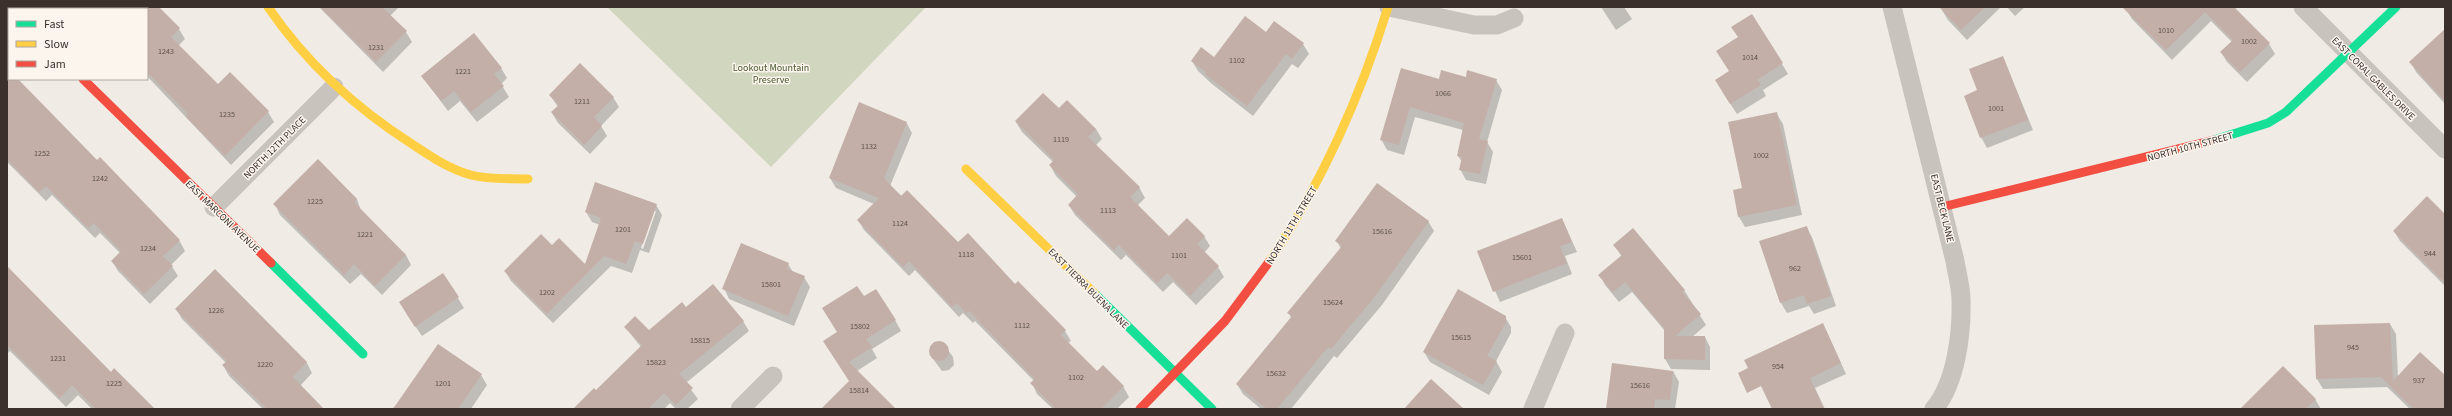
<svg xmlns="http://www.w3.org/2000/svg" width="2452" height="416" font-family="'Source Sans 3',sans-serif">
<style>
.green{fill:#d1d6bf}
.shadow{fill:#0003;fill-rule:evenodd}
.building{fill:#c3afa7}
.lines{fill:none;stroke-linecap:round;stroke-linejoin:round}
.street{stroke:#c9c3be;stroke-width:19}
.fast{stroke:#16e098;stroke-width:9}
.slow{stroke:#ffcf43;stroke-width:9}
.jam{stroke:#f24e42;stroke-width:9}
.labels{text-anchor:middle;stroke-width:3;stroke-linejoin:round;paint-order:stroke}
.number-label{font-size:8px;fill:#5d504a}
.park-label{font-size:10px;fill:#4a5a2e;stroke:#fbf5ee}
.street-label{font-size:10px;fill:#3b302b;stroke:#fbf5ee}
</style>
<rect width="100%" height="100%" fill="#f0ebe5"/>
<!-- green -->
<polygon class="green" points="607,7 926,7 771,167"/>
<!-- shadow -->
<g class="shadow">
<polygon points="77,7 157,7 179,29 185,39 178,46 218,86 230,74 268,112 274,122 231,165 147,76 147,9 79,9"/>
<polygon points="319,7 399,7 390,16 406,32 412,42 383,72"/>
<polygon points="1601,7 1624,7 1632,19 1616,30"/>
<polygon points="1945,7 2001,7 1967,40 1948,20 1942,10"/>
<polygon points="2007,7 2025,7 2015,16"/>
<polygon points="2128,7 2234,7 2269,44 2275,54 2247,82 2227,62 2221,52 2232,42 2211,21 2172,60 2132,19 2126,9"/>
<polygon points="1752,15 1788,74 1763,90 1766,96 1737,114 1722,91 1730,72 1739,38"/>
<polygon points="2445,31 2445,104 2416,72 2411,62"/>
<polygon points="1303,44 1309,54 1298,68 1292,64 1253,116 1212,84 1198,71 1192,61"/>
<polygon points="2003,57 2033,130 1987,148 1981,137 1978,91"/>
<polygon points="501,68 507,78 501,84 509,97 477,122 460,101 448,111 422,76"/>
<polygon points="7,69 9,79 16,79 97,161 179,240 185,251 171,265 178,276 150,304 118,271 112,261 120,253 100,233 95,238 52,195 46,201 8,163"/>
<polygon points="1401,69 1439,80 1467,78 1496,80 1502,90 1487,142 1493,152 1486,184 1466,180 1460,169 1462,162 1458,156 1463,130 1415,117 1404,155 1387,150 1381,139"/>
<polygon points="550,95 613,97 619,107 601,126 607,136 590,154 558,123 552,113 558,107"/>
<polygon points="1059,110 1096,129 1102,139 1095,146 1139,187 1145,198 1137,206 1169,237 1204,236 1210,246 1204,253 1218,267 1224,277 1196,305 1173,282 1163,292 1126,255 1121,260 1075,215 1069,205 1077,197 1056,176 1050,165 1053,162 1022,132 1016,122"/>
<polygon points="1777,114 1783,124 1802,215 1745,227 1739,217 1734,191 1743,189"/>
<polygon points="906,122 912,133 890,186 958,244 1015,285 1065,331 1071,341 1068,343 1097,372 1123,386 1129,397 1117,409 1053,409 1037,394 1032,383 1034,381 975,321 973,323 963,313 959,317 915,270 909,276 864,230 858,220 874,204 836,188 830,178"/>
<polygon points="318,161 357,199 361,211 406,255 411,265 382,295 361,274 350,284 280,215 275,204"/>
<path d="M656,205L662,215L649,253L640,250L632,273L611,266L553,323L511,281L505,271L552,246L586,266L600,225L592,222L586,212ZM654,211H656L643,249L641,248Z"/>
<polygon points="2445,216 2445,286 2400,241 2394,231"/>
<polygon points="1562,219 1577,252 1565,256 1572,274 1500,302 1478,252"/>
<polygon points="1428,221 1434,231 1382,305 1337,358 1334,356 1291,409 1261,409 1243,394 1237,384 1291,318 1289,313 1341,249 1337,241"/>
<polygon points="1806,227 1812,237 1836,306 1814,314 1809,306 1787,313 1781,303 1761,242"/>
<polygon points="1614,245 1684,290 1706,325 1692,337 1705,337 1710,347 1710,370 1671,369 1665,359 1665,331 1632,292 1619,302 1605,285 1600,275 1622,257"/>
<polygon points="788,264 793,272 804,277 810,287 794,326 729,299 724,288"/>
<polygon points="7,268 111,373 155,409 92,409 78,395 66,407 10,351 8,353"/>
<polygon points="215,271 307,363 312,373 300,386 323,409 263,409 229,376 223,365 226,363 182,319 176,309"/>
<polygon points="443,274 464,308 422,336 406,313"/>
<polygon points="864,298 895,320 901,331 872,349 877,358 857,371 894,409 822,409 850,382 838,333"/>
<polygon points="686,308 743,321 749,331 686,383 698,399 687,409 676,409 670,403 664,409 574,409 596,391 641,347 625,327 649,331"/>
<polygon points="1505,317 1511,327 1511,333 1496,361 1502,372 1489,395 1430,362 1424,352"/>
<polygon points="2390,324 2396,334 2398,377 2445,377 2445,409 2410,409 2387,387 2323,389 2317,379 2315,326"/>
<polygon points="1828,335 1846,374 1815,388 1825,409 1773,409"/>
<polygon points="934,342 942,342 953,357 954,365 949,370 942,371 930,355 930,348"/>
<polygon points="1673,371 1679,382 1675,409 1607,409"/>
<polygon points="481,375 487,385 471,409 392,409 398,403"/>
<polygon points="2315,399 2321,409 2242,409"/>
</g>
<!-- building -->
<g class="building">
<polygon points="147,7 159,7 180,28 171,37 218,84 230,72 269,111 225,156 186,117 188,114 147,72"/>
<polygon points="320,7 382,7 407,31 376,62"/>
<polygon points="1939,7 1985,7 1961,30"/>
<polygon points="2122,7 2234,7 2270,43 2240,72 2220,52 2233,40 2205,12 2166,50"/>
<polygon points="1752,14 1783,63 1757,80 1761,85 1730,104 1715,80 1729,71 1716,51 1738,37 1731,27"/>
<polygon points="1245,16 1266,32 1274,21 1304,43 1292,59 1286,54 1247,106 1205,74 1206,72 1191,61 1201,47 1214,57"/>
<polygon points="2445,29 2445,101 2409,62"/>
<polygon points="474,33 502,68 494,74 504,86 471,112 454,91 441,101 421,76"/>
<polygon points="2003,56 2028,120 1980,138 1964,96 1977,90 1969,69"/>
<polygon points="580,63 614,97 594,117 602,126 584,145 551,112 559,105 549,95"/>
<polygon points="1401,68 1439,79 1441,70 1466,77 1467,70 1497,79 1479,139 1488,141 1480,174 1459,170 1462,157 1457,156 1464,123 1410,107 1399,145 1380,140"/>
<polygon points="7,79 18,79 97,160 100,157 180,240 163,256 173,266 144,294 111,261 121,251 94,223 88,228 46,186 39,192 7,159"/>
<polygon points="1043,93 1059,108 1067,100 1096,129 1088,137 1140,187 1130,197 1169,236 1187,218 1205,236 1197,244 1219,266 1190,296 1167,273 1157,283 1119,245 1114,250 1068,205 1078,194 1049,165 1054,160 1015,121"/>
<polygon points="859,102 907,122 884,178 901,196 907,190 958,242 968,233 1015,284 1018,281 1066,330 1061,335 1097,371 1103,365 1124,386 1101,409 1056,409 1030,383 1035,379 969,311 966,313 957,303 952,307 909,261 903,267 857,220 879,198 829,178"/>
<polygon points="1777,112 1797,205 1738,217 1733,190 1742,188 1728,122"/>
<polygon points="318,159 357,199 354,202 406,255 375,286 354,264 344,275 273,204"/>
<polygon points="595,182 657,204 643,244 635,241 626,264 604,256 547,314 504,271 541,234 552,245 559,238 585,264 601,218 585,212"/>
<polygon points="1377,183 1429,221 1376,295 1331,349 1328,347 1277,409 1267,409 1236,384 1292,316 1287,313 1342,246 1335,241"/>
<polygon points="2427,196 2445,214 2445,283 2393,231"/>
<polygon points="1562,218 1572,242 1560,246 1567,263 1493,292 1477,251"/>
<polygon points="1807,226 1831,296 1807,304 1804,295 1780,303 1759,241"/>
<polygon points="1633,228 1685,290 1682,292 1701,314 1675,336 1705,336 1705,360 1664,359 1664,328 1625,282 1613,292 1598,275 1622,255 1613,245"/>
<polygon points="741,243 789,263 787,269 805,276 788,316 722,289"/>
<polygon points="7,266 111,372 114,368 155,409 96,409 72,385 60,398 7,345"/>
<polygon points="215,269 307,362 293,377 324,409 267,409 222,365 227,361 175,309"/>
<polygon points="443,273 459,297 415,327 399,302"/>
<polygon points="713,284 744,321 679,374 693,388 676,405 664,393 648,409 573,409 594,388 596,390 642,345 624,327 635,316 649,330 682,302 686,307"/>
<polygon points="857,286 864,296 876,289 896,320 866,339 872,347 849,362 896,409 821,409 849,381 823,341 837,332 822,308"/>
<polygon points="1458,289 1506,316 1506,322 1487,356 1497,361 1483,385 1423,352"/>
<polygon points="1823,323 1841,363 1810,378 1824,409 1772,409 1761,386 1747,393 1738,373 1748,368 1744,360"/>
<polygon points="2390,323 2393,381 2420,352 2445,375 2445,409 2414,409 2381,377 2316,379 2314,325"/>
<circle cx="939" cy="351" r="10"/>
<polygon points="438,344 482,374 458,409 393,409"/>
<polygon points="1612,363 1673,371 1670,400 1655,399 1654,409 1606,409"/>
<polygon points="2283,366 2316,399 2305,409 2240,409"/>
<polygon points="1431,379 1464,409 1404,409"/>
</g>
<g class="lines">
<!-- street -->
<g class="street">
<polyline points="9,7 11,9"/>
<polyline points="1389,7 1474,25 1497,25 1514,18"/>
<path d="M1892,7L1955,261C1957,274 1961,287 1961,300C1962,333 1956,383 1934,409"/>
<polyline points="2303,7 2445,149"/>
<polyline points="214,207 334,87"/>
<polyline points="740,409 773,376"/>
<polyline points="1533,409 1565,333"/>
</g>
<!-- fast -->
<g class="fast">
<polyline points="2214,140 2268,123 2286,112 2396,7"/>
<polyline points="271,263 363,354"/>
<polyline points="1095,294 1212,409"/>
</g>
<!-- slow -->
<g class="slow">
<path d="M268,7C307,64 354,107 412,144C430,156 449,169 471,175C489,180 509,178 528,179"/>
<polyline points="966,169 1095,294"/>
<path d="M1269,262C1322,183 1360,98 1388,7"/>
</g>
<!-- jam -->
<g class="jam">
<polyline points="83,79 271,263"/>
<polyline points="1942,207 2214,140"/>
<polyline points="1140,409 1225,321 1269,262"/>
</g>
</g>
<g class="labels">
<!-- number labels -->
<g class="number-label">
<text x="2166" y="33">1010</text>
<text x="2249" y="44">1002</text>
<text x="376" y="50">1231</text>
<text x="166" y="54">1243</text>
<text x="1750" y="60">1014</text>
<text x="1237" y="63">1102</text>
<text x="463" y="74">1221</text>
<text x="1443" y="96">1066</text>
<text x="582" y="104">1211</text>
<text x="1996" y="111">1001</text>
<text x="227" y="117">1235</text>
<text x="1061" y="142">1119</text>
<text x="869" y="149">1132</text>
<text x="42" y="156">1252</text>
<text x="1761" y="158">1002</text>
<text x="100" y="181">1242</text>
<text x="315" y="204">1225</text>
<text x="1108" y="213">1113</text>
<text x="900" y="226">1124</text>
<text x="623" y="232">1201</text>
<text x="1382" y="234">15616</text>
<text x="365" y="237">1221</text>
<text x="148" y="251">1234</text>
<text x="2430" y="256">944</text>
<text x="966" y="257">1118</text>
<text x="1179" y="258">1101</text>
<text x="1522" y="260">15601</text>
<text x="1795" y="271">962</text>
<text x="771" y="287">15801</text>
<text x="547" y="295">1202</text>
<text x="1333" y="305">15624</text>
<text x="216" y="313">1226</text>
<text x="1022" y="328">1112</text>
<text x="860" y="329">15802</text>
<text x="1461" y="340">15615</text>
<text x="700" y="343">15815</text>
<text x="2353" y="350">945</text>
<text x="58" y="361">1231</text>
<text x="656" y="365">15823</text>
<text x="265" y="367">1220</text>
<text x="1778" y="369">954</text>
<text x="1276" y="376">15632</text>
<text x="1076" y="380">1102</text>
<text x="2419" y="383">937</text>
<text x="114" y="386">1225</text>
<text x="443" y="386">1201</text>
<text x="1640" y="388">15616</text>
<text x="859" y="393">15814</text>
</g>
<!-- park labels -->
<g class="park-label">
<text x="771" y="71">Lookout Mountain<tspan x="771" dy="12">Preserve</tspan></text>
</g>
<!-- street labels -->
<g class="street-label">
<text transform="translate(2374 78) rotate(45)" y="4">EAST CORAL GABLES DRIVE</text>
<text transform="translate(2190 146) rotate(-15)" y="4">NORTH 10TH STREET</text>
<text transform="translate(274 147) rotate(-45)" y="4">NORTH 12TH PLACE</text>
<text transform="translate(1943 208) rotate(76)" y="4">EAST BECK LANE</text>
<text transform="translate(223 216) rotate(44)" y="4">EAST MARCONI AVENUE</text>
<text transform="translate(1291 225) rotate(-59)" y="4">NORTH 11TH STREET</text>
<text transform="translate(1089 288) rotate(45)" y="4">EAST TIERRA BUENA LANE</text>
</g>
</g>
<!-- border -->
<rect width="2452" height="416" fill="none" stroke="#3b302b" stroke-width="16"/>
<!-- legend -->
<rect x="8" y="8" width="140" height="72" fill="#fbf5ee" stroke="#aea6a0"/>
<rect x="16" y="21" width="20" height="6" fill="#16e098" stroke="#aea6a0"/>
<text x="44" y="28" font-size="12" fill="#3b302b">Fast</text>
<rect x="16" y="41" width="20" height="6" fill="#ffcf43" stroke="#aea6a0"/>
<text x="44" y="48" font-size="12" fill="#3b302b">Slow</text>
<rect x="16" y="61" width="20" height="6" fill="#f24e42" stroke="#aea6a0"/>
<text x="44" y="68" font-size="12" fill="#3b302b">Jam</text>
</svg>
